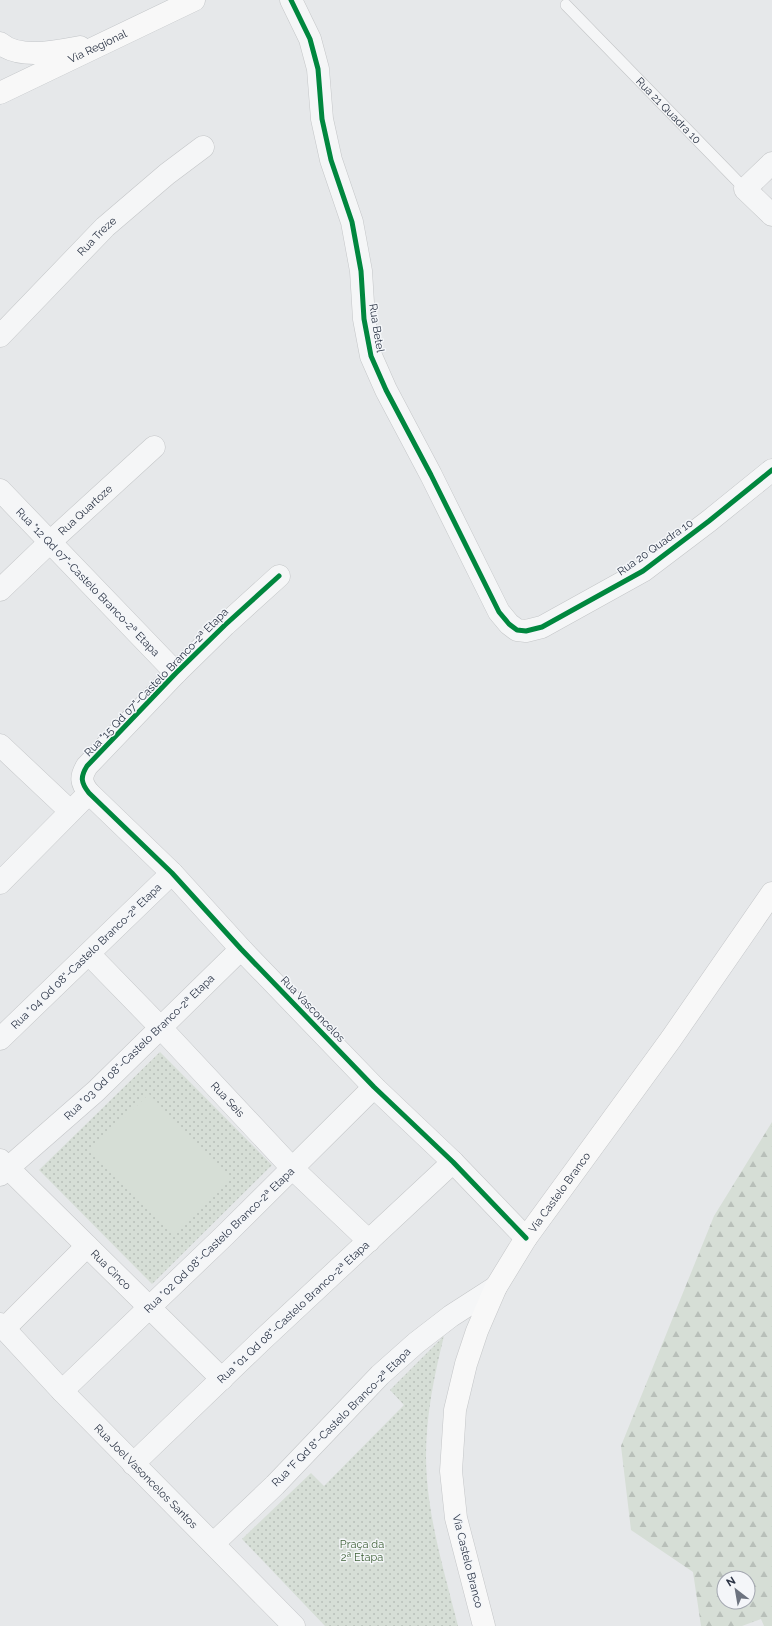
<svg xmlns="http://www.w3.org/2000/svg" width="772" height="1626" font-family="Raleway,sans-serif">
<style>
.forest{fill:url(#forest-firs);fill-rule:evenodd}
.park{fill:url(#park-dots)}
.pitch{fill:#d6ded6}
.lines{fill:none;stroke-linecap:round;stroke-linejoin:round}
.lane-casing{stroke:#c4c6c8;stroke-width:12}
.street-casing{stroke:#c4c6c8;stroke-width:23}
.secondary-casing{stroke:#c4c6c8;stroke-width:23}
.primary-casing{stroke:#c2c5c8;stroke-width:23}
.lane{stroke:#f5f6f7;stroke-width:11}
.street{stroke:#f5f6f7;stroke-width:22}
.secondary{stroke:#f8f8f8;stroke-width:22}
.primary{stroke:#f8f8f8;stroke-width:22}
.cycleway-casing{stroke:#f4f6f9;stroke-width:8}
.cycleway{stroke:#00873e;stroke-width:5}
.labels{text-anchor:middle;stroke-width:3;stroke-linejoin:round;paint-order:stroke}
.street-label{font-size:11px;fill:#2b3445;stroke:#f4f6f9}
.park-label{font-size:11px;fill:#3f6138;stroke:#f4f6f9}
</style>
<defs>
<pattern id="forest-firs" width="22" height="20" patternUnits="userSpaceOnUse"><rect width="22" height="20" fill="#d6ded6"/><path d="M5 1l3.5 6h-7zM16 11l3.5 6h-7z" fill="#b8bfb9"/></pattern>
<pattern id="park-dots" width="8" height="8" patternUnits="userSpaceOnUse"><rect width="8" height="8" fill="#d6ded6"/><path d="M2 2h.1M6 6h.1" fill="none" stroke="#b8bfb9" stroke-width="1.8" stroke-linecap="round"/></pattern>
</defs>
<rect width="100%" height="100%" fill="#e6e8ea"/>
<!-- forest -->
<path class="forest" d="M772,1122V1626H764L761,1619L742,1626H701L693,1572L631,1530L621,1446L714,1216ZM724,1578H748V1602H724Z"/>
<!-- park -->
<g class="park">
<polygon points="160,1052 272,1165 152,1284 39,1170"/>
<path d="M444,1336C432,1384 423,1431 427,1480C431,1529 446,1578 458,1626H325L242,1539L311,1473L324,1486L404,1405L390,1390Z"/>
</g>
<!-- pitch -->
<polygon class="pitch" points="149,1094 230,1178 173,1234 91,1150"/>
<g class="lines">
<!-- lane casing -->
<g class="lane-casing">
<g id="lane">
<path id="s1" d="M566,5L745,189"/>
</g>
</g>
<!-- street casing -->
<g class="street-casing">
<g id="street">
<polyline points="291,0 310,39 318,69 322,119 331,160 352,222 361,271 364,319 371,356 386,390 431,475 499,612 509,624 517,630 526,631 542,627 643,571 709,521 772,470"/>
<polyline points="772,163 745,189 772,215"/>
<path id="s2" d="M0,336L105,227L167,174L203,147"/>
<polyline points="0,490 176,673"/>
<path d="M279,576L225,625L176,673L87,766C80,777 81,783 89,793L172,873L241,949L374,1087L453,1162L526,1238"/>
<path id="s3" d="M0,590L50,542L154,447"/>
<polyline points="0,745 70,811"/>
<polyline points="0,883 89,793"/>
<path id="s4" d="M89,954L161,1028L292,1168L369,1241"/>
<polyline points="0,1039 172,873"/>
<path id="s5" d="M0,1160L222,1379"/>
<polyline points="0,1175 96,1091 241,949"/>
<path id="s6" d="M0,1324L62,1391L294,1626"/>
<polyline points="4,1329 87,1246"/>
<polyline points="62,1391 224,1236 374,1087"/>
<polyline points="133,1464 261,1341 453,1162"/>
<polyline points="214,1543 275,1485 380,1375 416,1343 451,1316 496,1287"/>
</g>
</g>
<!-- secondary casing -->
<g class="secondary-casing">
<g id="secondary">
<path id="s7" d="M484,1626L456,1518L451,1471L455,1410L466,1364L477,1331L496,1287L526,1238L671,1039L772,893"/>
</g>
</g>
<!-- primary casing -->
<g class="primary-casing">
<g id="primary">
<path d="M0,43C19,60 58,51 80,47"/>
<path id="s8" d="M0,93L194,0"/>
</g>
</g>
<!-- lane -->
<use href="#lane" class="lane"/>
<!-- street -->
<use href="#street" class="street"/>
<!-- secondary -->
<use href="#secondary" class="secondary"/>
<!-- primary -->
<use href="#primary" class="primary"/>
<!-- cycleway casing -->
<g class="cycleway-casing">
<g id="cycleway">
<polyline points="291,0 310,39 318,69 322,119 331,160 352,222 361,271 364,319 371,356 386,390 431,475 499,612 509,624 517,630 526,631 542,627 643,571 709,521 772,470"/>
<path d="M279,576L225,625L176,673L87,766C80,777 81,783 89,793L172,873L241,949L374,1087L453,1162L526,1238"/>
</g>
</g>
<!-- cycleway -->
<use href="#cycleway" class="cycleway"/>
</g>
<g class="labels">
<!-- street labels -->
<g class="street-label">
<text dy="4" stroke="none"><textPath href="#s8" startOffset="108">Via Regional</textPath></text>
<text dy="4" stroke="none"><textPath href="#s1" startOffset="147">Rua 21 Quadra 10</textPath></text>
<text dy="4" stroke="none"><textPath href="#s2" startOffset="139">Rua Treze</textPath></text>
<text transform="translate(377 328) rotate(81)" y="4">Rua Betel</text>
<text dy="4" stroke="none"><textPath href="#s3" startOffset="117">Rua Quartoze</textPath></text>
<text transform="translate(655 547) rotate(-35)" y="4">Rua 20 Quadra 10</text>
<text transform="translate(88 582) rotate(46)" y="4">Rua "12 Qd 07"-Castelo Branco-2ª Etapa</text>
<text transform="translate(156 682) rotate(-46)" y="4">Rua "15 Qd 07"-Castelo Branco-2ª Etapa</text>
<text transform="translate(86 956) rotate(-44)" y="4">Rua "04 Qd 08"-Castelo Branco-2ª Etapa</text>
<text transform="translate(313 1009) rotate(46)" y="4">Rua Vasconcelos</text>
<text transform="translate(139 1047) rotate(-44)" y="4">Rua "03 Qd 08"-Castelo Branco-2ª Etapa</text>
<text dy="4" stroke="none"><textPath href="#s4" startOffset="201">Rua Seis</textPath></text>
<text dy="4" stroke="none"><textPath href="#s7" startOffset="464">Via Castelo Branco</textPath></text>
<text transform="translate(219 1240) rotate(-44)" y="4">Rua "02 Qd 08"-Castelo Branco-2ª Etapa</text>
<text dy="4" stroke="none"><textPath href="#s5" startOffset="156">Rua Cinco</textPath></text>
<text transform="translate(293 1312) rotate(-43)" y="4">Rua "01 Qd 08"-Castelo Branco-2ª Etapa</text>
<text transform="translate(341 1417) rotate(-45)" y="4">Rua "F Qd 8"-Castelo Branco-2ª Etapa</text>
<text dy="4" stroke="none"><textPath href="#s6" startOffset="211">Rua Joel Vasoncelos Santos</textPath></text>
<text transform="translate(468 1561) rotate(76)" y="4">Via Castelo Branco</text>
</g>
<!-- park labels -->
<g class="park-label">
<text x="362" y="1548">Praça da<tspan x="362" dy="13">2ª Etapa</tspan></text>
</g>
</g>
<!-- north arrow -->
<g transform="translate(736 1590) rotate(329)"><circle r="19" fill="#f4f6f9" stroke="#a4a8b1"/>
<path d="M0-3L7 15L0 10L-7 15Z" fill="#6c737f"/>
<text y="-6" font-size="11" font-weight="bold" text-anchor="middle" fill="#2b3445">N</text>
</g>
</svg>
